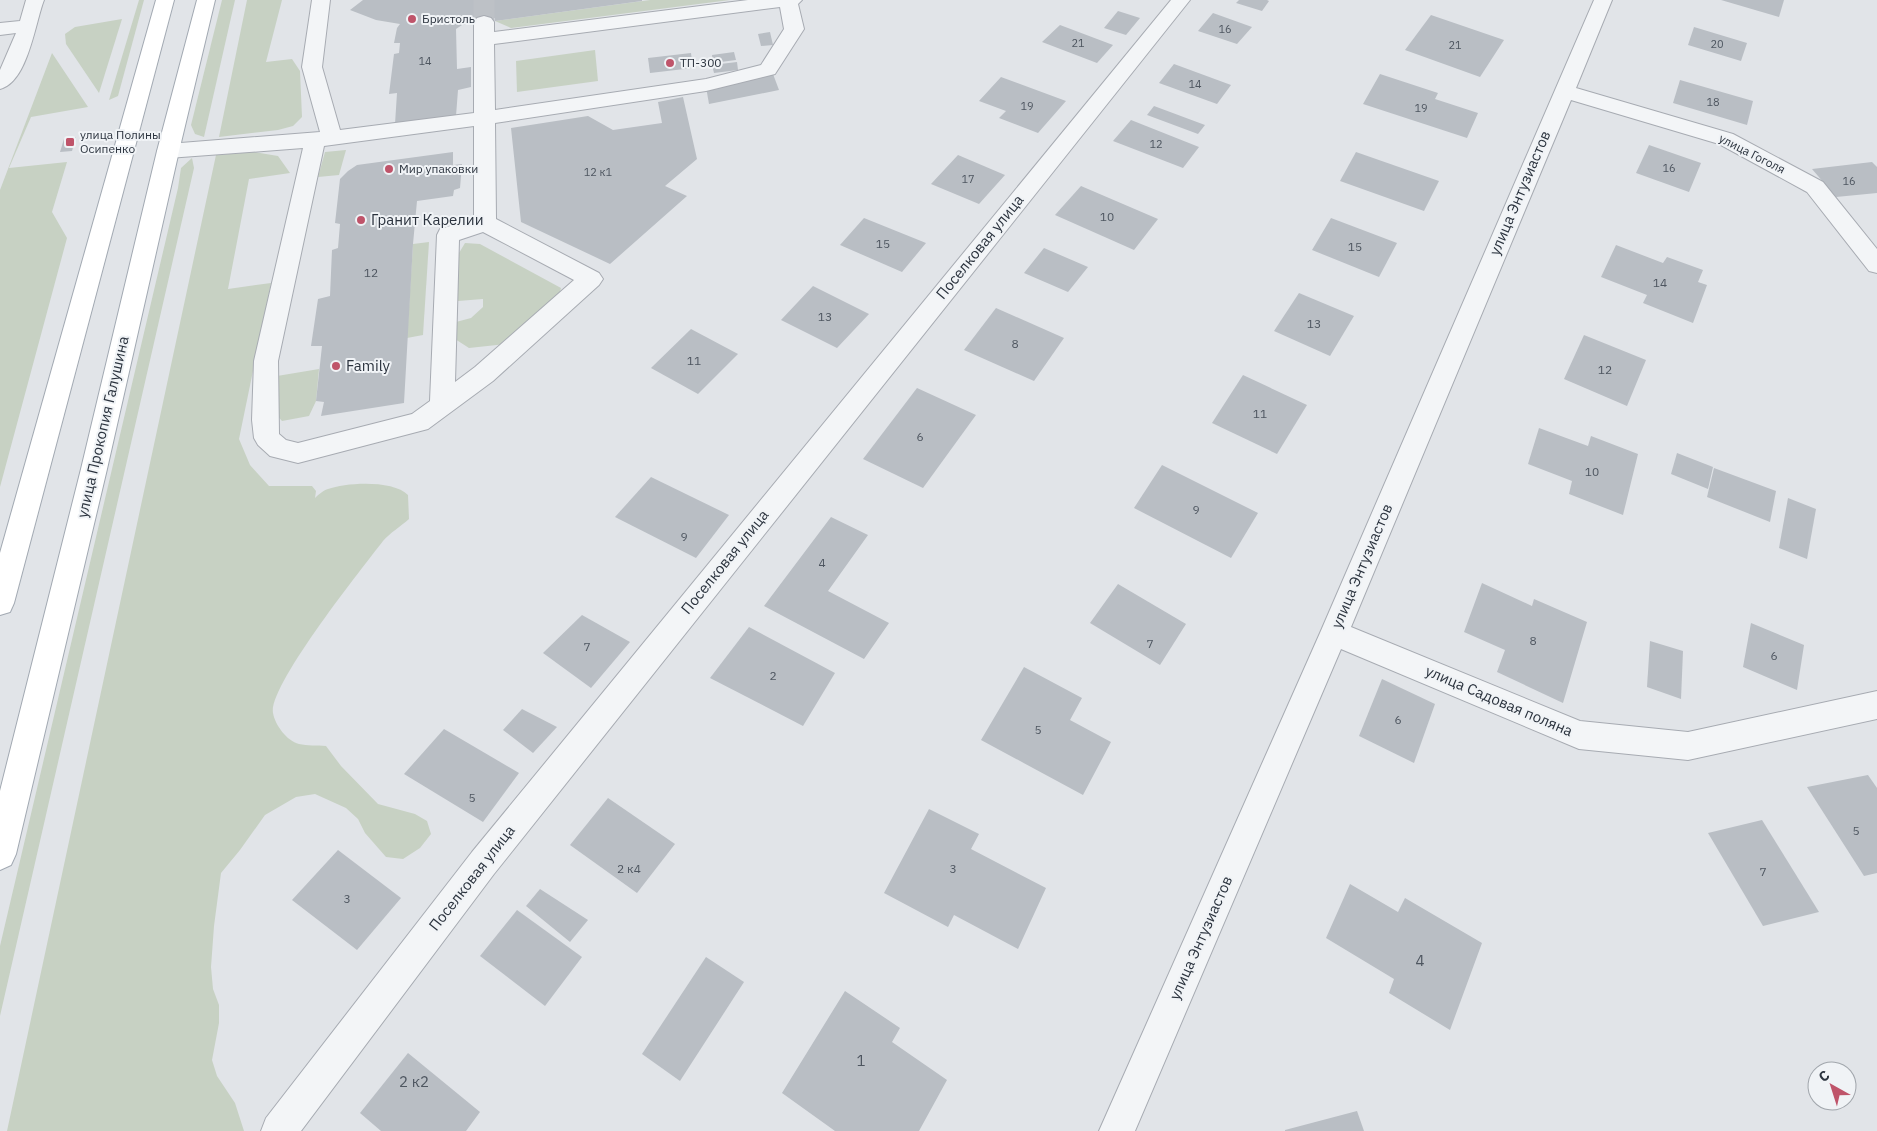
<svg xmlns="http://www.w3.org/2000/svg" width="1877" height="1131" font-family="'IBM Plex Sans',sans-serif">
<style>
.green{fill:#c7d1c3}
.building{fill:#b9bec4}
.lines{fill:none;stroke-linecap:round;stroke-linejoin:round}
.minor-tunnel{stroke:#bdc1c6;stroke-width:21;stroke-dasharray:21 11;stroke-linecap:butt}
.minor-casing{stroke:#a7abb2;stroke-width:2}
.major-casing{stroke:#a2a9b2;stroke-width:2}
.minor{fill:#f3f5f7;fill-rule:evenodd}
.major{fill:#fff;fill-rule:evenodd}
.poi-dot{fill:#bf546a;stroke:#f0f3f6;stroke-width:2}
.labels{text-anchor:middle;stroke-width:4;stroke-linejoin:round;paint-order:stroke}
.far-number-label{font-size:11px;fill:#4e5660}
.far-poi-label{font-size:12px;fill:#2b333e;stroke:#f0f3f6;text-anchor:start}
.far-street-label{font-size:12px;fill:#2b333e;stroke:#f0f3f6}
.number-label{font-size:12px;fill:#4e5660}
.street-label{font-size:15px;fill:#2b333e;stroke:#f0f3f6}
.poi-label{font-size:15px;fill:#2b333e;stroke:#f0f3f6;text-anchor:start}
.near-number-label{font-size:15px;fill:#4e5660}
</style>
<rect width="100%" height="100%" fill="#e1e4e8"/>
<!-- green -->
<g class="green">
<polygon points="139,0 144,0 118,96 109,100"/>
<polygon points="222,0 235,0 204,137 195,134 191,125"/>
<polygon points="247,0 282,0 266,62 292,59 300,71 302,117 293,126 278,130 219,137"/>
<polygon points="650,0 730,0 511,28 495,21"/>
<polygon points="122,19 99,93 66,44 65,34 75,27"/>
<polygon points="595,50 598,81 517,92 516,61"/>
<polygon points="52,53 88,107 31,117 9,168 67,162 52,212 67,238 0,487 0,190"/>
<polygon points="346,150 339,175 318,177 325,152"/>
<path d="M254,152L278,156L290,173L249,179L228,289L271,283L239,439L250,465L269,486H312L316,491L315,498C319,494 324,490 328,489C347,482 394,480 408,495L409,519C401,526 390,533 383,541C363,567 268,686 273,713C275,725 287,741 299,744C307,746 317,745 326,746L341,766L378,804L415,814L427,821L431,834L420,848L403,859L386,857L365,833L358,819L346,808L315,794L296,797L265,815L240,850L221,873L214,926L211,967L213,989L219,1005V1023L212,1060L217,1076L235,1103L244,1131H7L216,155Z"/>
<polygon points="192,158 194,168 0,1016 0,946 178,188 181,168"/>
<polygon points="429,242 423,335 407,338 413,244"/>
<polygon points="465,243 480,244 561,288 558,299 506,344 469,348 455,339 456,322 471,318 483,307 483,299 458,301 456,258"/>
<polygon points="319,369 316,401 309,416 282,421 274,412 277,376"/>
</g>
<!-- building -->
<g class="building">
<polygon points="363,0 642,0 642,1 495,21 495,18 462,25 456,29 457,69 471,67 471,87 458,90 456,116 395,124 397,93 389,94 394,54 399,53 400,43 394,43 397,28 400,24 376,20 350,10"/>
<polygon points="1239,0 1267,0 1269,1 1262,11 1236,3"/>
<polygon points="1721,0 1784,0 1779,17"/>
<polygon points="1118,11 1140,18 1126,35 1104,28"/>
<polygon points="1213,13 1252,27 1237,44 1198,31"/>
<polygon points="1431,15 1504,40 1480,77 1405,50"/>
<polygon points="1060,25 1113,45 1097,63 1042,42"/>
<polygon points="1694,27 1747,43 1741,61 1688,45"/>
<polygon points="770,32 773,45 761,46 758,34"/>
<polygon points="734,52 736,60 713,63 712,55"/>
<polygon points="691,53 693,68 650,73 648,58"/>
<polygon points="737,62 738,70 714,73 712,65"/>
<polygon points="1174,64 1231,85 1217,104 1159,83"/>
<polygon points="773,74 779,90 709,104 706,87"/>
<polygon points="1380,74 1438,93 1435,99 1478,113 1467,138 1363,104"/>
<polygon points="1001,77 1066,101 1038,133 999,118 1006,111 979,101"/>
<polygon points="1680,80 1753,101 1747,125 1673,103"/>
<polygon points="683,97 697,159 665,186 687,196 610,264 521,222 511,128 588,116 613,130 662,123 658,102"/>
<polygon points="1154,106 1205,125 1198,134 1147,115"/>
<polygon points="1131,120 1199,147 1183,168 1113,141"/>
<polygon points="76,137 72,151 60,152 64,139"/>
<polygon points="1649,145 1701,163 1689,192 1636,173"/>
<polygon points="453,152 453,165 462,164 460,188 454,190 453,196 417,201 413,244 404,403 321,416 324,402 316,401 322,346 311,346 318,299 330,296 332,250 338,248 340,224 335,223 340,179 348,171 357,165"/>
<polygon points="1356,152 1439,181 1424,211 1340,181"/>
<polygon points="958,155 1005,175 979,204 931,184"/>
<polygon points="1872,162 1877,167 1877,193 1836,197 1812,169"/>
<polygon points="1081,186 1158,219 1134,250 1055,215"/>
<polygon points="864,218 926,243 902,272 840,245"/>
<polygon points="1331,218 1397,243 1379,277 1312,250"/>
<polygon points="1616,245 1663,263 1667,257 1703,270 1698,282 1707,285 1693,323 1643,303 1647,295 1601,277"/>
<polygon points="1044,248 1088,267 1068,292 1024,273"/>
<polygon points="813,286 869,314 837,348 781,320"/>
<polygon points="1299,293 1354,316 1330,356 1274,331"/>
<polygon points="996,308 1064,338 1034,381 964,350"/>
<polygon points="691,329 738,354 698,394 651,368"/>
<polygon points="1584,335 1646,360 1627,406 1564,379"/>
<polygon points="1243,375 1307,405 1277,454 1212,423"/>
<polygon points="917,388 976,415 923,488 863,459"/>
<polygon points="1539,428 1588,446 1591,436 1638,454 1623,515 1569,494 1572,481 1528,464"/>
<polygon points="1677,453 1713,467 1708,489 1671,474"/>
<polygon points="1162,465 1258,513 1231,558 1134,508"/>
<polygon points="1714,468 1776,491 1770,522 1707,497"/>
<polygon points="651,477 729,515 696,558 615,517"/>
<polygon points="1788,498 1816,509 1807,559 1779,548"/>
<polygon points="831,517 868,535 828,591 889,623 864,659 764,606"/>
<polygon points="1482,583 1532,606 1534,599 1587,622 1563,703 1497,672 1505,650 1464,632"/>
<polygon points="1118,584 1186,624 1160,665 1090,623"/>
<polygon points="582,615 630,642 591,688 543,653"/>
<polygon points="1751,623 1804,645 1797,690 1743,667"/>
<polygon points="749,627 835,673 803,726 710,678"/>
<polygon points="1650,641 1683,651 1681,699 1647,687"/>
<polygon points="1024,667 1082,698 1070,720 1111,742 1083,795 981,740"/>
<polygon points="1382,679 1435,704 1414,763 1359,736"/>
<polygon points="522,709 557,727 533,753 503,730"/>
<polygon points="444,729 519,773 483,822 404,774"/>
<polygon points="1868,775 1877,788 1877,873 1864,876 1807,787"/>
<polygon points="608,798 675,844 637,893 570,845"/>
<polygon points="929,809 979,834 971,849 1046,888 1018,949 954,915 948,927 884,893"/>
<polygon points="1762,820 1819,912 1763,926 1708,833"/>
<polygon points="338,850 401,898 357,950 292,900"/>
<polygon points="1350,884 1398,912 1405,898 1482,943 1450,1030 1389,993 1394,979 1326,938"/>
<polygon points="540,889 588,920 570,942 526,906"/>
<polygon points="517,910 582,957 545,1006 480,956"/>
<polygon points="706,957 744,982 680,1081 642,1054"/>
<polygon points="845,991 900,1028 892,1042 947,1080 919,1131 835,1131 782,1093"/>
<polygon points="408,1053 480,1112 466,1131 381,1131 360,1113"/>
<polygon points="1357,1111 1364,1131 1285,1131 1285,1130"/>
</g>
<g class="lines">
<!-- minor-tunnel -->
<polyline class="minor-tunnel" points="484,0 484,21"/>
<!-- minor casing -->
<g class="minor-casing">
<g id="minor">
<path d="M26,0H44C35,23 28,82 0,89V70L16,33L0,35V23L20,21Z"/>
<path d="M312,0H330L322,67L340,130L474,113V22L477,18L484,16L491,18L494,22V32L748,0H802L798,4L804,29L775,74L706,91L495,123L496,219L599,273L603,279L599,285L493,381L428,429L298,463L270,456L258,445L254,438L252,420L254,361L303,148L168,158L161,156L157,151L161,146L168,144L320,132L302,67ZM780,7L784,29L761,65L706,79L495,110L494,44ZM474,126V219L440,229L437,235L430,401L412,414L298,443L286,440L279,434L278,361L324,146ZM483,232L574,280L475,367L455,382L459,240Z"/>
<polygon points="1171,0 1190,0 494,874 301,1131 261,1131 266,1118 472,852"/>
<polygon points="1594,0 1612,0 1576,88 1733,134 1823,182 1877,249 1877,273 1869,271 1807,192 1719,144 1571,100 1351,627 1580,721 1688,732 1877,691 1877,719 1688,760 1579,749 1341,649 1135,1131 1099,1131 1320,633"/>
</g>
</g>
<!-- major casing -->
<g class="major-casing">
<g id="major">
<polygon points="156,0 174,0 14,603 10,612 0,615 0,553"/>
<polygon points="197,0 215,0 179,151 107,469 16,854 11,865 0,870 0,791 81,469 157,151"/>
</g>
</g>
<!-- minor -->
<use href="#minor" class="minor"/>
<!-- major -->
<use href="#major" class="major"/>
</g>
<!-- markers -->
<g class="poi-dot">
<circle cx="412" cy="19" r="5"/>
<circle cx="670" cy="63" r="5"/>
<rect x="65" y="137" width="10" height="10" rx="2.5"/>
<circle cx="389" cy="169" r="5"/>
<circle cx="361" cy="220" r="5"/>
<circle cx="336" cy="366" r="5"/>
</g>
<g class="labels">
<!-- far-number labels -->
<g class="far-number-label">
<text x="1225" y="33">16</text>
<text x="1078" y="47">21</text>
<text x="1717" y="48">20</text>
<text x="1455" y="49">21</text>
<text x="425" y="65">14</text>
<text x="1195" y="88">14</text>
<text x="1713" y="106">18</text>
<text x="1027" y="110">19</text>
<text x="1421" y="112">19</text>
<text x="1156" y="148">12</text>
<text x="1669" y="172">16</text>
<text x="598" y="176">12 к1</text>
<text x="968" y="183">17</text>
<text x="1849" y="185">16</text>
</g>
<!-- far-poi labels -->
<g class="far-poi-label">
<text x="422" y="23">Бристоль</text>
<text x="680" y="67">ТП-300</text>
<text x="80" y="139">улица Полины<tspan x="80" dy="14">Осипенко</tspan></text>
<text x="399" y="173">Мир упаковки</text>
</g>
<!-- far-street labels -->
<g class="far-street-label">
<text transform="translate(1752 154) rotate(27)" y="4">улица Гоголя</text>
</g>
<!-- number labels -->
<g class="number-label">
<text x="1107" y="221">10</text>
<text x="883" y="248">15</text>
<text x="1355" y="251">15</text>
<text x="371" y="277">12</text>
<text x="1660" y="287">14</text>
<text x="825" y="321">13</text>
<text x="1314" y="328">13</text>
<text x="1015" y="348">8</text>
<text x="694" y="365">11</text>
<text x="1605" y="374">12</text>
<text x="1260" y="418">11</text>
<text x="920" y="441">6</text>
<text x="1592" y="476">10</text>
<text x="1196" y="514">9</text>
<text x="684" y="541">9</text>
<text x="822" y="567">4</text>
<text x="1533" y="645">8</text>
<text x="1150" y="648">7</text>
<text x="587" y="651">7</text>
<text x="1774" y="660">6</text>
<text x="773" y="680">2</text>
<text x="1398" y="724">6</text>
<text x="1038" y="734">5</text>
<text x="472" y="802">5</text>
<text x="1856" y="835">5</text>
<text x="629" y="873">2 к4</text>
<text x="953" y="873">3</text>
<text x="1763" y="876">7</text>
<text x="347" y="903">3</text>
</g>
<!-- street labels -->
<g class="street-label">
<text transform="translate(1520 193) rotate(-67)" y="5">улица Энтузиастов</text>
<text transform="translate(980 247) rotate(-51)" y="5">Поселковая улица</text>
<text transform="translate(103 427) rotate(-77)" y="5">улица Прокопия Галушина</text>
<text transform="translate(725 562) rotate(-51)" y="5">Поселковая улица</text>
<text transform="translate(1362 566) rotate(-67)" y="5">улица Энтузиастов</text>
<text transform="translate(1499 701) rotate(23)" y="5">улица Садовая поляна</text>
<text transform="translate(472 878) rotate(-52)" y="5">Поселковая улица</text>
<text transform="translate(1201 938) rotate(-66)" y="5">улица Энтузиастов</text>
</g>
<!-- poi labels -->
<g class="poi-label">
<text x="371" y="225">Гранит Карелии</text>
<text x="346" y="371">Family</text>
</g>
<!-- near-number labels -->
<g class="near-number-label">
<text x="1420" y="966">4</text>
<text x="861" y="1066">1</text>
<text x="414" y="1087">2 к2</text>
</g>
</g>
<!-- north arrow -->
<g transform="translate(1832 1086) rotate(321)"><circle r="24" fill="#f0f3f6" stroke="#a1a6ac"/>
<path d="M0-4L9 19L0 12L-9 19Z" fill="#bf546a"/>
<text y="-8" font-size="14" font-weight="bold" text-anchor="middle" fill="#2b333e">С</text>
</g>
</svg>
